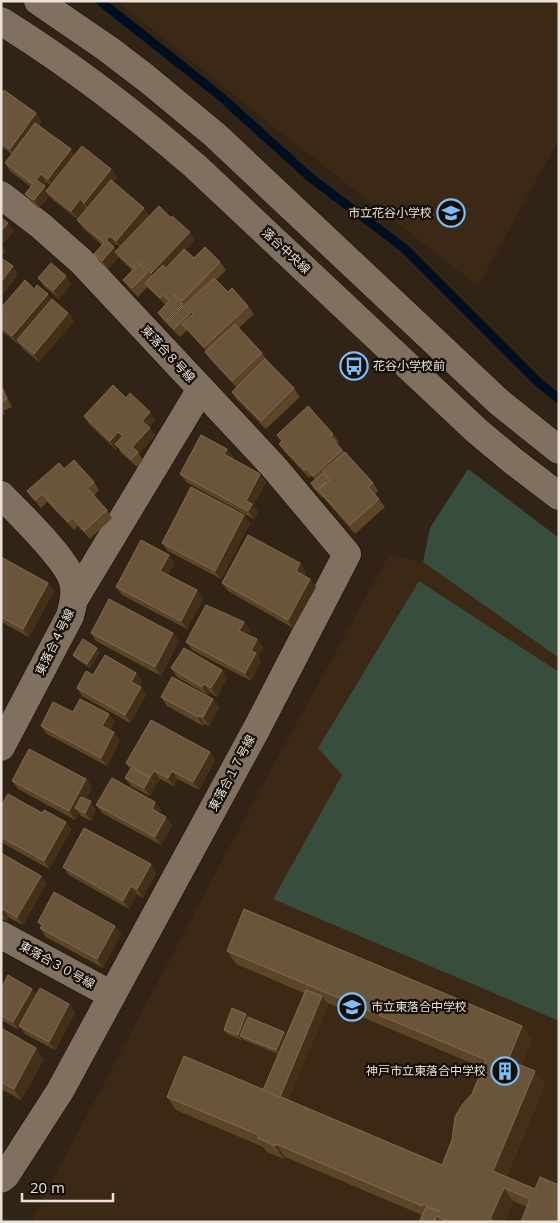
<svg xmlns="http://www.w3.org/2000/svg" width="560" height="1223" font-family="'Open Sans','Noto Sans JP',sans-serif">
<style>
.built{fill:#3b2915}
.green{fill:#374d3e}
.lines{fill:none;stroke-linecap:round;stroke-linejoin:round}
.stream{stroke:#000f20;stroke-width:9}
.street-casing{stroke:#190d02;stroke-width:29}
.secondary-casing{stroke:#190d02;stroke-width:29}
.street{stroke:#80705f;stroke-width:28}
.secondary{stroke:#80705f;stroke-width:28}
.wall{fill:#5c4427;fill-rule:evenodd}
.shaded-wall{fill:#443018}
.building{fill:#6b553a;stroke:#7f6b53}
.labels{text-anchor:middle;stroke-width:4.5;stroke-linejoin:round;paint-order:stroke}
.poi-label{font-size:12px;fill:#eae2d8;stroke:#150f08;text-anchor:end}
.street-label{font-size:12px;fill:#eae2d8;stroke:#150f08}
</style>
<rect width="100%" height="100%" fill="#312416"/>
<!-- built -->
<g class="built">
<polygon points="124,1 559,1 559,139 478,286 275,128 122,5"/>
<polygon points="389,555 423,562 559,658 559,1222 34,1222 34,1215 255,799"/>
</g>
<!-- green -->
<g class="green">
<polygon points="468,469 559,538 559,658 423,562 430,528"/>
<polygon points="419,581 559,672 559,1021 273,899 342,775 318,748"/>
</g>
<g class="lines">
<!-- stream -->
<polyline class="stream" points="100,1 219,95 311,178 404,248 539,383 559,399"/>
<!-- street casing -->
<g class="street-casing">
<g id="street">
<polyline points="1,195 40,225 81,261 201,389 75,598"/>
<path d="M1,495C18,512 68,561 73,582C76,594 73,604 70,616L1,747"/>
<polyline points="1,935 112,995"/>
<polyline points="1,1179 6,1175 60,1091 257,728 347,554 273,466 201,389"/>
</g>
</g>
<!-- secondary casing -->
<g class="secondary-casing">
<g id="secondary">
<polyline points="38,1 108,49 146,78 215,135 499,402 559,450"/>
<path d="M1,21C70,64 134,113 195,166L477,431L513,461L559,496"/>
</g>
</g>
<!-- street -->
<use href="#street" class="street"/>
<!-- secondary -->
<use href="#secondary" class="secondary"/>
</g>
<!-- wall -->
<g class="wall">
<path d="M1,89L3,92L36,113L41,121L39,125L75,155L111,169L117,177L113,182L144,208L149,216L195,240L185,250L194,258L220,262L226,270L216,280L228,292L248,306L254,314L239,328L262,353L268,361L294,388L300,397L266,429L237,400L232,392L236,387L211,360L205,352L206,351L187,330L180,337L164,321L158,313L166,305L151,291L147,287L138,297L129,288L123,280L132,270L121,260L119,257L108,269L100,262L94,254L102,245L83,228L77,220L87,209L86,208L77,219L52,199L49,196L39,208L31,202L25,194L31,187L10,171L5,163L12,154L2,147L1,148ZM46,182L51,185L47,190L44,186ZM116,244L120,247L117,251L113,246ZM184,306L192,315L191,316L188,311Z"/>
<polygon points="38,278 71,284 59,299 44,286"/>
<polygon points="34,289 48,294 51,299 68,313 74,321 39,362 23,349 19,343 18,344 1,330 1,308"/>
<polygon points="1,381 12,407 3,411 5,414 1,415"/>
<polygon points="126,398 150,412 155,420 149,427 155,436 139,454 143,460 137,467 121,453 118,447 116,450 89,424 84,416"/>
<polygon points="333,434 339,442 337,444 373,483 378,491 375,494 385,507 355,534 323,497 322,498 316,491 311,483 315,480 312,476 309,478 285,452 279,444 282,442 277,435"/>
<polygon points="227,449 233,457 232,458 266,482 253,506 258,512 254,519 186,482 180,474"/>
<polygon points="64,469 94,482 99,490 94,496 107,510 112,518 90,539 78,526 74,530 47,502 41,508 33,499 27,491"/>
<polygon points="244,515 250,523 221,579 168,551 162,543"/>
<polygon points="169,555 174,563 168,575 203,599 187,629 122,595 116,587"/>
<polygon points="1,557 54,591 29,637 1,622"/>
<polygon points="300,563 306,572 304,576 316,587 293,628 228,591 222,583"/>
<polygon points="244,622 250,630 247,635 257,639 263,648 258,656 261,661 251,681 192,650 186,642"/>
<polygon points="91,633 179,641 161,676 96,641"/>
<polygon points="100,652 90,668 76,659 73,655"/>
<polygon points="171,668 222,670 227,678 217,697 210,692 208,695 177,677"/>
<polygon points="136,673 142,681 139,686 141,687 146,695 130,723 82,696 77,688 93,675"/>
<polygon points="161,697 213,699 219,707 209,726 204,724 203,726 167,706"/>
<polygon points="73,712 115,722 110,730 120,740 107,766 47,734 41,726"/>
<polygon points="210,752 215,760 199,790 178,779 174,786 160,779 156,785 153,783 155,787 150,796 131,786 125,778 130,769 126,763"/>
<polygon points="86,779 92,787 86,799 96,810 91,821 81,816 79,813 75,820 18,789 12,781"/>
<polygon points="96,805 161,810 159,813 166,817 172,825 161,845 102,813"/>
<polygon points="1,806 42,813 66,822 71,830 49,869 1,842"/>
<polygon points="1,853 41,876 46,884 23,925 8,917 7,921 1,918"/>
<polygon points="63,867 156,873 143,898 137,894 129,909 69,875"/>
<polygon points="38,922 115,926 121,934 103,968 46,937 40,928 41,927"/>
<path d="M227,951L522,1026L532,1039L521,1065L545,1084L506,1177L535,1189L527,1207L513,1201L504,1222H419L422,1215L285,1157L284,1159L267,1152L263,1147L176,1110L167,1097L263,1090L278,1054L244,1040L242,1038L241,1040L227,1034L224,1030L246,1014L248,1017L284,1032L286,1035L304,993L236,964ZM326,1002L483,1068L442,1165L288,1100L328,1005Z"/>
<polygon points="1,984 32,989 36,994 69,1004 75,1013 55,1050 25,1034 20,1027 19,1030 1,1020"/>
<polygon points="1,1028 44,1059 21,1100 1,1089"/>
</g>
<!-- shaded-wall -->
<g class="shaded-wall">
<polygon points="36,113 41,121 15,157 10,149"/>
<polygon points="71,149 76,157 54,188 48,179"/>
<polygon points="111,169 117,177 90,211 84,203"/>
<polygon points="41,174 46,182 42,188 36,180"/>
<polygon points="45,186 50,195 46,191 49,196 39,208 34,200"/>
<polygon points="80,199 86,208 77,219 71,211"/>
<polygon points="144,208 150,216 122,249 116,241"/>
<polygon points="8,223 14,231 2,245 6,251 1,258 1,231"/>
<polygon points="190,232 195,240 156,281 151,273"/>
<polygon points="110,236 116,244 112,248 106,240"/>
<polygon points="114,247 120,255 115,252 119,257 108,269 102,261"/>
<polygon points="13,266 18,275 1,297 1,282"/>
<polygon points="66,276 71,284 59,299 53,291"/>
<polygon points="48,294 54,303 17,340 19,343 18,344 12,336"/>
<polygon points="68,313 74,321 39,362 34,354"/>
<polygon points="1,381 12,407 7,399 1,386"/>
<polygon points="150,412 155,420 147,429 142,421"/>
<polygon points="150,428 155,436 139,454 132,447"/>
<polygon points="118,432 124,440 115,444 118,447 116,450 110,441"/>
<polygon points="227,449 233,457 230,462 224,454"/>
<polygon points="260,474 266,482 253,506 258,512 254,519 248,511 246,501"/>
<polygon points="244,515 250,523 221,579 215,571"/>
<polygon points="169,555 174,563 166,580 160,571"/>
<polygon points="300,563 306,572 301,580 296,571"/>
<polygon points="310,579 316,587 293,628 288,620"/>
<polygon points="48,583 54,591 29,637 23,629"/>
<polygon points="197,590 203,599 187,629 181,621"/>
<polygon points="244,622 250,630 245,639 239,631"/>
<polygon points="173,633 179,641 161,676 155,667"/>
<polygon points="257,639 263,648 258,656 261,661 251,681 245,673 251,651"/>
<polygon points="97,648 100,652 90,668 87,664"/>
<polygon points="222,670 227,678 217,697 211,688"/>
<polygon points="136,673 142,681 137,690 131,682"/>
<polygon points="204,684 210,692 208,695 202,687"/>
<polygon points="141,687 146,695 130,723 125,715"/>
<polygon points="213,699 219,707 209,726 203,717"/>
<polygon points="109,714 115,722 108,734 102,726"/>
<polygon points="199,716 204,724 203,726 198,717"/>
<polygon points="114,732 120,740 107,766 101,758"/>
<polygon points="210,752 215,760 199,790 193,782"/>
<polygon points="154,771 160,779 156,785 150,777"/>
<polygon points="172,771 178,779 174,786 168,778"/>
<polygon points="150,778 155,787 150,796 144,788"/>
<polygon points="86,779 92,787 80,810 75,808 79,813 75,820 69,811"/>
<polygon points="91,801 96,810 91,821 85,813"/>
<polygon points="155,802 161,810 157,817 152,809"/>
<polygon points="166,817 172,825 161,845 155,837"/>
<polygon points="66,822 71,830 49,869 44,861"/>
<polygon points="151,864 156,873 143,898 137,889"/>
<polygon points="41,876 46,884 23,925 17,917"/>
<polygon points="131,886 137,894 129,909 123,901"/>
<polygon points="3,909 8,917 7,921 1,913"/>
<polygon points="115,926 121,934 103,968 97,959"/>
<polygon points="32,989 38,997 19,1026 20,1027 19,1030 13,1022"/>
<polygon points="322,996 328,1005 285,1107 279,1099"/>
<polygon points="69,1004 75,1013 55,1050 49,1042"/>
<polygon points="246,1014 249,1018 240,1036 242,1038 241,1040 238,1035"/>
<polygon points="522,1026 532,1039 518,1073 508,1060"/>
<polygon points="284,1032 287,1036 280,1054 276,1050"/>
<polygon points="36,1048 44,1059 21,1100 14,1089"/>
<polygon points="535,1071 545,1084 502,1185 493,1171"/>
<polygon points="276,1144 285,1157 284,1159 275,1146"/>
<polygon points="504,1188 513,1201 504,1222 492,1222 490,1219"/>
<polygon points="437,1216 440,1222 434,1222"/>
</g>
<!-- building -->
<g class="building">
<polygon points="4,90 36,113 10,149 1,143 1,95"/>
<polygon points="35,123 71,149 48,179 41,174 36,180 45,186 34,200 25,194 33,184 5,163"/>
<polygon points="82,146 111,169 84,203 80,199 71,211 46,191"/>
<polygon points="111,180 144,208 116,241 110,236 106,240 114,247 102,261 94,254 104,243 77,220"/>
<polygon points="159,206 171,218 172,216 190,232 151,273 138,262 133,268 115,252"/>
<polygon points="1,218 8,223 1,231"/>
<polygon points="205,247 220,262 182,301 175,295 174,296 183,304 166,321 158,313 169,301 163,295 160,298 145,283 163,265 166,268 184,249 194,258"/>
<polygon points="1,258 13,266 1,282"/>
<polygon points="51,263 66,276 53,291 38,278"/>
<polygon points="139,264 147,273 132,288 123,280"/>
<polygon points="214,278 228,292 232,288 248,306 204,347 182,324 193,314 185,305"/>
<polygon points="25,280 34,289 37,285 48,294 12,336 1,327 1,308"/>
<polygon points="52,299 68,313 34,354 17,340"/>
<polygon points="183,306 190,313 174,329 167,322"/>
<polygon points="235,324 262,353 232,381 205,352"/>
<polygon points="265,359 294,388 261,421 232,392"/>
<polygon points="113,385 126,398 130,393 150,412 142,421 150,428 132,447 138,452 131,459 115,444 123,436 118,432 110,441 84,416"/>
<polygon points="1,386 7,399 1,401"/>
<polygon points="308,406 333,434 330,436 342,450 313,476 306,468 304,470 279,444 282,441 277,435"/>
<polygon points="201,435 227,449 224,454 260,474 246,501 252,504 248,511 180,474"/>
<polygon points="345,452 373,483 368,487 379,499 350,525 318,490 327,482 316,490 311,483 323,473 329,481 330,480 323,471"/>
<polygon points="74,460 94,482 87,488 107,510 84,531 72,517 68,522 42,494 35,500 27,491 59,463 64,469"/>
<polygon points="191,487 244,515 215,571 162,543"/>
<polygon points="248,535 300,563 296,571 310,579 288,620 222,583"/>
<polygon points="141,540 169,555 160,571 197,590 181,621 116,587"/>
<polygon points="1,557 48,583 23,629 1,617"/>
<polygon points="109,599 173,633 155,667 91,633"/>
<polygon points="206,605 244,622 239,631 257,639 251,651 256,653 245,673 186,642"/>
<polygon points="83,639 97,648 87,664 73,655"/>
<polygon points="184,648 222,670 211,688 204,684 202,687 171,668"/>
<polygon points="105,655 136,673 131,682 141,687 125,715 77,688 86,671 93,675"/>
<polygon points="172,677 213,699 203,717 199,716 198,717 161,697"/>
<polygon points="80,699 109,714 102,726 114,732 101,758 41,726 53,702 73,712"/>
<polygon points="151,720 210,752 193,782 172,771 168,778 154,771 150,777 126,763"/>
<polygon points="29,749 86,779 69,811 12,781"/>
<polygon points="131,768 150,778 144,788 125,778"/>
<polygon points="112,778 155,802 152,809 166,817 155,837 96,805"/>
<polygon points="8,794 42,813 44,810 66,822 44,861 1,837 1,806"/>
<polygon points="81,797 91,801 85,813 75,808"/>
<polygon points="84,828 151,864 137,889 131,886 123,901 63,867"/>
<polygon points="1,853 41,876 17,917 3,909 1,912"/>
<polygon points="54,892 115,926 97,959 40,928 43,925 38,922"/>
<polygon points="244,909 522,1026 508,1060 535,1071 493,1171 535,1189 540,1177 559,1185 559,1222 521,1222 530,1199 504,1188 490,1219 496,1222 449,1222 437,1216 434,1222 419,1222 426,1207 439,1212 439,1211 423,1204 422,1206 276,1144 275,1146 258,1138 259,1135 167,1097 184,1056 442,1165 452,1140 455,1117 462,1105 472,1094 486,1060 227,951"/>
<polygon points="8,975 32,989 13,1022 1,1015 1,984 3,985"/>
<polygon points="40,988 69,1004 49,1042 19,1026"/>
<polygon points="306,990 322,996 280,1097 263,1090"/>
<polygon points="232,1008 246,1014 238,1035 224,1030"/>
<polygon points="248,1017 284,1032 276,1050 240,1036"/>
<polygon points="1,1028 36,1048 14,1089 1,1082"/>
</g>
<!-- icons -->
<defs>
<g id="school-ring" transform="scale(1.4375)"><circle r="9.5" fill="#150f08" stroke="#7bbef9" stroke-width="1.5"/><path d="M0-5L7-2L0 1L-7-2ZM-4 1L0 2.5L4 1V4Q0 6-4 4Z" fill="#7bbef9"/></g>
<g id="bus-ring" transform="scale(1.4375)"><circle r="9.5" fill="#150f08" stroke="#7bbef9" stroke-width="1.5"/><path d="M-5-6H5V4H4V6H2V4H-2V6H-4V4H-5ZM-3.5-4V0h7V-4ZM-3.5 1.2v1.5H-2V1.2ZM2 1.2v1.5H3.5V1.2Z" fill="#7bbef9"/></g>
<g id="building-ring" transform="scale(1.4375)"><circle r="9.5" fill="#150f08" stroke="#7bbef9" stroke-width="1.5"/><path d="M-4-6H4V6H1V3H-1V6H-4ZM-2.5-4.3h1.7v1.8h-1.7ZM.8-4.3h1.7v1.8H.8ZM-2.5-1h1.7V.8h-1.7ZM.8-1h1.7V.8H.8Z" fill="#7bbef9"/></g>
</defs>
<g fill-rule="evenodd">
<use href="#school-ring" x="451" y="213"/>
<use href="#bus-ring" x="354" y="366"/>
<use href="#school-ring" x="352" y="1007"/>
<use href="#building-ring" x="505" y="1071"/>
</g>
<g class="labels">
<!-- poi labels -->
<g class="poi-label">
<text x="432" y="217">市立花谷小学校</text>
<text x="373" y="370" text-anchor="start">花谷小学校前</text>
<text x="371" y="1011" text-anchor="start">市立東落合中学校</text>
<text x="486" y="1075">神戸市立東落合中学校</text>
</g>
<!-- street labels -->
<g class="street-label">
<text transform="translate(286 251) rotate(43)" y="4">落合中央線</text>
<text transform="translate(168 354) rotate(47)" y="4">東落合８号線</text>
<text transform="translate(55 642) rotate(-64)" y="4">東落合４号線</text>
<text transform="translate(232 773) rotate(-62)" y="4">東落合１７号線</text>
<text transform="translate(57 965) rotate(29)" y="4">東落合３０号線</text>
</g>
</g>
<!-- border -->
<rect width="560" height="1223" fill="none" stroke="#eae2d8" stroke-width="5"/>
<!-- scale -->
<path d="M22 1193v8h91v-8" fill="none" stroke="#eae2d8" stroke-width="2.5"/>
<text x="30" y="1193" font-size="15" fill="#eae2d8" stroke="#150f08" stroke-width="4" paint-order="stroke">20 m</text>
</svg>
